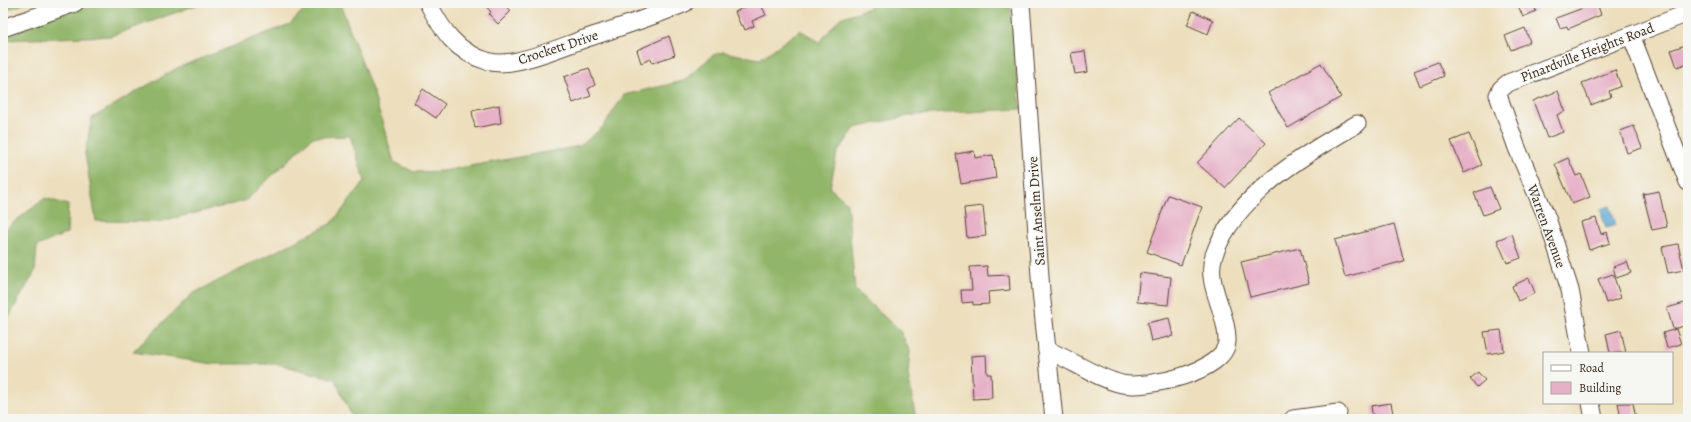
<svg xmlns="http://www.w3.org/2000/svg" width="1691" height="422" font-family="Alegreya,serif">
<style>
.forest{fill:#91b569;stroke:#667044}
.water{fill:#60aad8;stroke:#4e6a7b}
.building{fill:#e6b0c6}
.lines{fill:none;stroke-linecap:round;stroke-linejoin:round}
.minor-casing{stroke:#564536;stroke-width:19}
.minor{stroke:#fff;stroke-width:17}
.labels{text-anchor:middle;stroke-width:3;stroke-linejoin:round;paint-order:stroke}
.street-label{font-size:14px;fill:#3b2a1e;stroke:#f6f6f2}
</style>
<rect width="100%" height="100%" fill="#f6f6f2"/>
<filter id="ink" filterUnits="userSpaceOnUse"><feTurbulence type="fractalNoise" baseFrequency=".025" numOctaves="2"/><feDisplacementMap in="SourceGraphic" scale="8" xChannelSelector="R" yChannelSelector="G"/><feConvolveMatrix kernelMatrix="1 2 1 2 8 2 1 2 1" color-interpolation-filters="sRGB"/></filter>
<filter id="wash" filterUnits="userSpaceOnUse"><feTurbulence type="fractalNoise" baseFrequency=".012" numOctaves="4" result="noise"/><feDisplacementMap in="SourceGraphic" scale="16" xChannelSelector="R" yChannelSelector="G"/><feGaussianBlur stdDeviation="0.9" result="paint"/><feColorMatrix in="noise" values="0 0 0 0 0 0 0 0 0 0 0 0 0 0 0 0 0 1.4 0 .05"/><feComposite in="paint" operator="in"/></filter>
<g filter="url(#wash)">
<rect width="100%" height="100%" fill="#eddfbd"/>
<!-- forest -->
<g class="forest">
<polygon points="3,3 26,3 3,11"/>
<polygon points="75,3 202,3 111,36 3,40 3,28"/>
<polygon points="310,3 340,3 374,95 394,162 414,172 443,171 580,146 603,127 624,95 683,81 713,55 723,52 760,59 800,30 820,42 840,18 869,8 873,3 1010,3 1021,109 913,115 855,128 837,153 830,188 847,203 855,290 900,331 910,351 908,374 916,419 353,419 335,379 278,364 214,364 133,352 192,294 332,223 365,181 350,136 313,137 245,201 158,222 96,221 85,153 92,118 177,68 290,24"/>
<polygon points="45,198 68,205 67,233 37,246 35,271 6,322 3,322 3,231"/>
</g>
<!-- water -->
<polygon class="water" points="1610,206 1616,225 1606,228 1600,209"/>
<g id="blocks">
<!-- building -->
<g class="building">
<polygon points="483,3 504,3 511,11 498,24 489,14 491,12"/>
<polygon points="752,3 760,3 766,15 752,21 754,26 745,30 743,25 741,26 735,12"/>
<polygon points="1517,3 1533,3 1536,11 1523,17"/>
<polygon points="1581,3 1597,3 1601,15 1568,29 1567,26 1560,28 1556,18 1583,8"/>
<polygon points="1193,11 1213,20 1208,34 1187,25"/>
<polygon points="1525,28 1530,42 1511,50 1505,36"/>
<polygon points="669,36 675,55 652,63 651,59 641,63 637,50"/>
<polygon points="1688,44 1688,63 1677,67 1671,50"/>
<polygon points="1085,51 1088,72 1075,74 1071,53"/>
<polygon points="1438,62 1444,76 1420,86 1414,71"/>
<polygon points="1321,63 1341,97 1288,128 1268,93"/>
<polygon points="589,68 595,85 588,89 591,96 573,103 564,77"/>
<polygon points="1615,70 1621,86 1609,91 1611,97 1591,105 1582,83"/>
<polygon points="423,89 445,104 436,118 414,103"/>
<polygon points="1558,91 1565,111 1557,115 1563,132 1547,138 1533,101"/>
<polygon points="499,105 501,123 475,128 472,111"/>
<polygon points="1239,118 1266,143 1225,188 1197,163"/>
<polygon points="1634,126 1642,148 1627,153 1620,131"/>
<polygon points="1469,134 1482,165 1464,173 1451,141"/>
<polygon points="974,151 975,158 993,155 996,178 961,184 956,154"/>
<polygon points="1568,158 1576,176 1581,174 1590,197 1572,204 1555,164"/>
<polygon points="1490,187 1499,209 1483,215 1474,193"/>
<polygon points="1659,191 1667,227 1652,230 1643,194"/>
<polygon points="1168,195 1202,207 1181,265 1147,252"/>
<polygon points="983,206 986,236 967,238 964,208"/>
<polygon points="1596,218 1601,234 1607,232 1610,243 1589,250 1581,222"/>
<polygon points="1394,224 1404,261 1345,277 1335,240"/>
<polygon points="1512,234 1521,258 1507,263 1497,240"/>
<polygon points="1678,244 1684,270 1668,273 1662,247"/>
<polygon points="1300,248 1309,283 1250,297 1241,262"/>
<polygon points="1627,262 1631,273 1616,278 1613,267"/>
<polygon points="987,266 988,276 1009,275 1010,290 988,292 989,304 973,305 973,302 962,303 961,290 972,290 970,267"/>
<polygon points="1140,273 1171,277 1168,305 1137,302"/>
<polygon points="1613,274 1621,298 1606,303 1598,279"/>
<polygon points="1529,278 1535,293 1518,301 1512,286"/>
<polygon points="1688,302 1688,325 1673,329 1667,308"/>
<polygon points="1169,318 1173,336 1151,341 1147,323"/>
<polygon points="1676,329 1681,344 1667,348 1663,333"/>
<polygon points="1501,330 1504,351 1488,354 1484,332"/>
<polygon points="1621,330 1626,353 1610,353 1606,334"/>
<polygon points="986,355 987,374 991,374 992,398 973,399 971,356"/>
<polygon points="1478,372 1485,380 1477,387 1470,379"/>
<polygon points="1391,403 1394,419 1373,419 1371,406"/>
<polygon points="1618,403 1633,403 1636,419 1621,419"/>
</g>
</g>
</g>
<g filter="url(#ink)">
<use href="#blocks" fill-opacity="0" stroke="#564536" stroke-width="1"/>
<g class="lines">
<!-- minor casing -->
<g class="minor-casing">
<g id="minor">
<path d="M428,3C442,30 456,52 487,61C496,64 508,63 517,61C541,56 564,46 587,38C620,27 653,17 685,3"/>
<polyline points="1021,3 1041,291 1054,419"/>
<polyline points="3,28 75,3"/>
<polyline points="1631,35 1688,182"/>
<path d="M1047,350C1072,360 1096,378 1122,384C1146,389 1226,372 1227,341C1228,312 1204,284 1214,255C1235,195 1305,154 1357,124"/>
<polyline points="1582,353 1570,290 1547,218 1517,148 1498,95 1501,89 1508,83 1688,13"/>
<polyline points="1591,403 1594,419"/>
<polyline points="1293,419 1338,413"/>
</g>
</g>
<!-- minor -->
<use href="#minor" class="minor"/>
</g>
</g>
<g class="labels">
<!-- street labels -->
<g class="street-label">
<text transform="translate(558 47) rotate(-18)" y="5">Crockett Drive</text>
<text transform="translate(1587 52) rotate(-21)" y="5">Pinardville Heights Road</text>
<text transform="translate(1036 211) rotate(-94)" y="5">Saint Anselm Drive</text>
<text transform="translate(1547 226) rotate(70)" y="5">Warren Avenue</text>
</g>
</g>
<!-- margin -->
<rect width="1691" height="422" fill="none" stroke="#f6f6f2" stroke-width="16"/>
<!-- legend -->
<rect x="1543" y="352" width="130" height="52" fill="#f6f6f2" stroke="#aba49d"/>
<rect x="1551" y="365" width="20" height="6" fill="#ffffff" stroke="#aba49d"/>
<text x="1579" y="372" font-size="12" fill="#3b2a1e">Road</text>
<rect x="1551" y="382" width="20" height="12" fill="#e6b0c6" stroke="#aba49d"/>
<text x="1579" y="392" font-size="12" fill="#3b2a1e">Building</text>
</svg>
